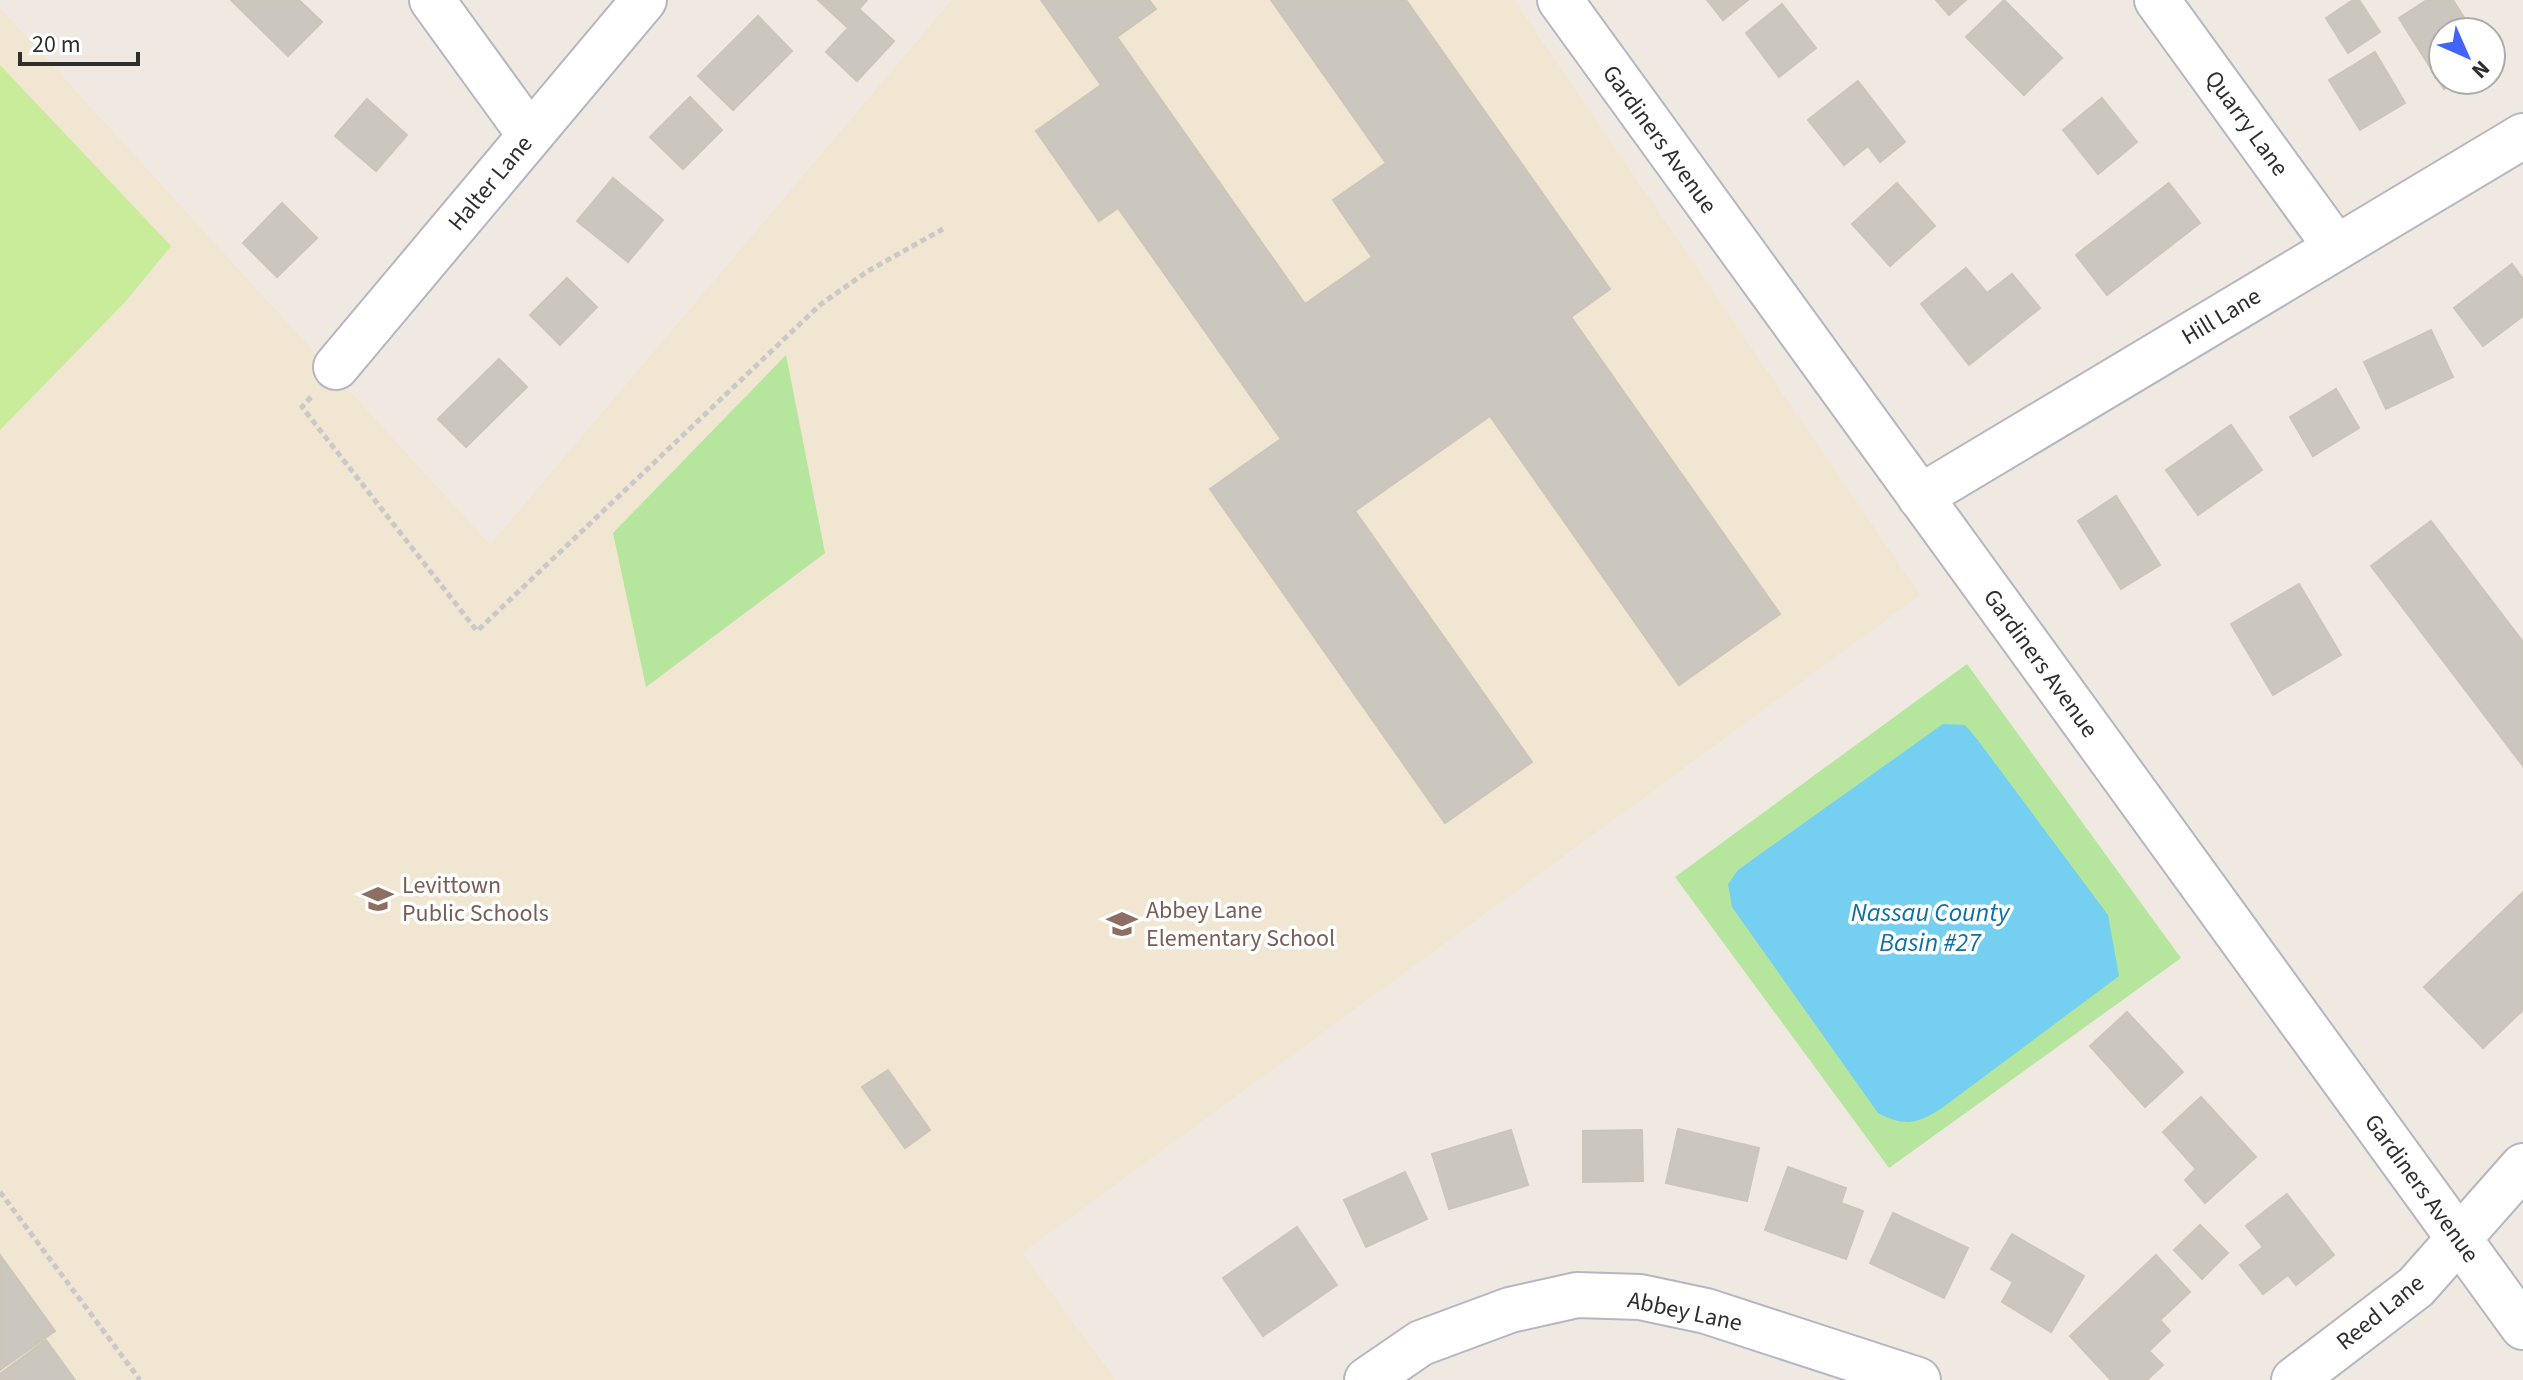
<svg xmlns="http://www.w3.org/2000/svg" width="2523" height="1380" font-family="'Source Sans 3',sans-serif">
<style>
.education{fill:#f0e6d1}
.green{fill:#b6e59e}
.pitch{fill:#c9ec9a}
.water{fill:#75cff0}
.building{fill:#cbc7bf;stroke:#cbc5ba;stroke-width:2}
.lines{fill:none;stroke-linecap:round;stroke-linejoin:round}
.street-casing{stroke:#b4b7c1;stroke-width:48}
.secondary-casing{stroke:#b4b7c1;stroke-width:48}
.path{stroke:#c9c9c9;stroke-width:5;stroke-dasharray:6 4;stroke-linecap:butt}
.street{stroke:#fff;stroke-width:44}
.secondary{stroke:#fff;stroke-width:44}
.labels{text-anchor:middle;stroke-width:7;stroke-linejoin:round;paint-order:stroke}
.street-label{font-size:24px;fill:#2e2e2e;stroke:#fff}
.education-label{font-size:24px;fill:#785e54;stroke:#fff;text-anchor:start}
.water-label{font-size:26px;font-style:italic;fill:#0d6fa3;stroke:#fff}
</style>
<rect width="100%" height="100%" fill="#efe9e1"/>
<!-- education -->
<polygon class="education" points="952,0 1514,0 1920,595 1022,1253 1116,1380 0,1380 0,8 490,545"/>
<!-- green -->
<g class="green">
<polygon points="786,355 825,553 646,687 613,533"/>
<polygon points="1967,664 2181,958 1889,1168 1675,877"/>
</g>
<!-- pitch -->
<polygon class="pitch" points="0,65 171,246 126,301 0,430"/>
<!-- water -->
<path class="water" d="M1943,724L1965,725L1977,739L2108,915L2119,976L1942,1108C1917,1124 1905,1127 1878,1113L1732,907L1728,884L1738,870Z"/>
<!-- building -->
<g class="building">
<polygon points="231,0 299,0 322,22 288,56"/>
<polygon points="818,0 867,0 859,9 894,41 857,81 826,52 848,28"/>
<polygon points="1041,0 1149,0 1156,9 1117,37 1305,304 1372,257 1333,200 1386,163 1271,0 1406,0 1610,289 1571,317 1780,614 1679,685 1490,416 1355,511 1532,762 1445,823 1210,489 1281,439 1118,208 1099,221 1036,131 1101,85"/>
<polygon points="1707,0 1748,0 1723,20"/>
<polygon points="1936,0 1966,0 1949,15"/>
<polygon points="2004,0 2062,58 2024,95 1966,37"/>
<polygon points="2353,0 2359,0 2380,32 2348,53 2326,18"/>
<polygon points="2427,0 2453,0 2473,32 2443,32 2443,80 2458,80 2444,89 2399,18"/>
<polygon points="1782,4 1816,48 1779,77 1746,33"/>
<polygon points="758,16 792,51 733,110 698,76"/>
<polygon points="2375,52 2405,103 2360,130 2329,80"/>
<polygon points="1858,81 1905,142 1880,162 1868,146 1844,165 1808,120"/>
<polygon points="690,97 722,130 683,169 650,137"/>
<polygon points="2102,98 2137,142 2098,174 2063,130"/>
<polygon points="367,99 407,135 376,171 335,136"/>
<polygon points="613,178 663,220 628,262 577,221"/>
<polygon points="1897,183 1935,226 1890,266 1852,224"/>
<polygon points="2169,183 2200,223 2107,295 2076,255"/>
<polygon points="282,203 317,238 277,277 243,243"/>
<polygon points="2512,264 2523,279 2523,316 2483,346 2454,308"/>
<polygon points="1966,268 1987,293 2012,274 2040,308 1969,365 1921,304"/>
<polygon points="567,278 597,307 560,345 530,315"/>
<polygon points="2431,330 2453,377 2386,409 2364,362"/>
<polygon points="499,359 527,387 466,447 438,419"/>
<polygon points="2336,389 2359,428 2313,456 2290,417"/>
<polygon points="2231,425 2262,470 2198,515 2166,470"/>
<polygon points="2116,496 2160,565 2121,589 2078,521"/>
<polygon points="2431,521 2523,642 2523,766 2371,566"/>
<polygon points="2299,584 2341,655 2273,695 2231,624"/>
<polygon points="2523,892 2523,1010 2483,1048 2424,987"/>
<polygon points="2127,1012 2183,1072 2145,1107 2090,1046"/>
<polygon points="888,1070 930,1130 905,1148 862,1087"/>
<polygon points="2201,1097 2256,1157 2205,1203 2185,1180 2196,1169 2163,1132"/>
<polygon points="1678,1129 1759,1148 1747,1201 1666,1183"/>
<polygon points="1511,1130 1528,1185 1449,1209 1432,1154"/>
<polygon points="1642,1130 1643,1181 1583,1182 1583,1131"/>
<polygon points="1788,1167 1846,1188 1841,1203 1863,1211 1846,1259 1765,1230"/>
<polygon points="1405,1172 1427,1219 1366,1247 1344,1200"/>
<polygon points="2287,1194 2334,1255 2296,1285 2288,1275 2263,1294 2240,1265 2263,1247 2246,1226"/>
<polygon points="1893,1213 1968,1248 1944,1298 1870,1263"/>
<polygon points="2200,1225 2228,1253 2202,1279 2174,1250"/>
<polygon points="1297,1227 1337,1285 1263,1336 1223,1278"/>
<polygon points="2012,1234 2084,1276 2051,1332 2002,1302 2013,1282 1991,1269"/>
<polygon points="0,1255 55,1331 0,1370"/>
<polygon points="2156,1255 2190,1292 2160,1320 2170,1331 2149,1351 2163,1365 2147,1380 2111,1380 2070,1336"/>
<polygon points="46,1340 75,1380 0,1380 0,1374"/>
</g>
<g class="lines">
<!-- street casing -->
<g class="street-casing">
<g id="street">
<polyline points="432,0 530,135"/>
<polyline points="2157,0 2336,247"/>
<polyline points="336,367 644,0"/>
<polyline points="1920,497 2523,136"/>
<polyline points="1367,1380 1421,1343 1510,1310 1577,1295 1640,1297 1706,1311 1918,1380"/>
<polyline points="2294,1380 2416,1287 2523,1166"/>
</g>
</g>
<!-- secondary casing -->
<g class="secondary-casing">
<polyline id="secondary" points="1560,0 2523,1327"/>
</g>
<!-- path -->
<g class="path">
<polyline points="311,397 302,407 477,631 821,304 868,271 943,229"/>
<polyline points="0,1192 140,1380"/>
</g>
<!-- street -->
<use href="#street" class="street"/>
<!-- secondary -->
<use href="#secondary" class="secondary"/>
</g>
<!-- icons -->
<defs>
<g id="school-bare" transform="scale(2.4)"><path d="M0-5L7-2L0 1L-7-2ZM-4 1L0 2.5L4 1V4Q0 6-4 4Z" fill="#8d6e63" stroke="#fff" stroke-width="2.5" paint-order="stroke"/></g>
</defs>
<g fill-rule="evenodd">
<use href="#school-bare" x="378" y="899"/>
<use href="#school-bare" x="1122" y="924"/>
</g>
<g class="labels">
<!-- street labels -->
<g class="street-label">
<text transform="translate(2247 123) rotate(54)" y="8">Quarry Lane</text>
<text transform="translate(1660 139) rotate(54)" y="8">Gardiners Avenue</text>
<text transform="translate(490 183) rotate(-50)" y="8">Halter Lane</text>
<text transform="translate(2221 316) rotate(-31)" y="8">Hill Lane</text>
<text transform="translate(2041 663) rotate(54)" y="8">Gardiners Avenue</text>
<text transform="translate(2422 1188) rotate(54)" y="8">Gardiners Avenue</text>
<text transform="translate(1685 1311) rotate(12)" y="8">Abbey Lane</text>
<text transform="translate(2380 1312) rotate(-39)" y="8">Reed Lane</text>
</g>
<!-- education labels -->
<g class="education-label">
<text x="402" y="893">Levittown<tspan x="402" dy="28">Public Schools</tspan></text>
<text x="1146" y="918">Abbey Lane<tspan x="1146" dy="28">Elementary School</tspan></text>
</g>
<!-- water labels -->
<g class="water-label">
<text x="1930" y="921">Nassau County<tspan x="1930" dy="30">Basin #27</tspan></text>
</g>
</g>
<!-- north arrow -->
<g transform="translate(2467 56) rotate(135)"><circle r="38" fill="#ffffff" stroke="#ababab" stroke-width="2"/>
<path d="M0-6L14 30L0 20L-14 30Z" fill="#4264fb"/>
<text y="-12" font-size="22" font-weight="bold" text-anchor="middle" fill="#2e2e2e">N</text>
</g>
<!-- scale -->
<path d="M20 52v12h118v-12" fill="none" stroke="#2e2e2e" stroke-width="4"/>
<text x="32" y="52" font-size="24" fill="#2e2e2e" stroke="#ffffff" stroke-width="6" paint-order="stroke">20 m</text>
</svg>
